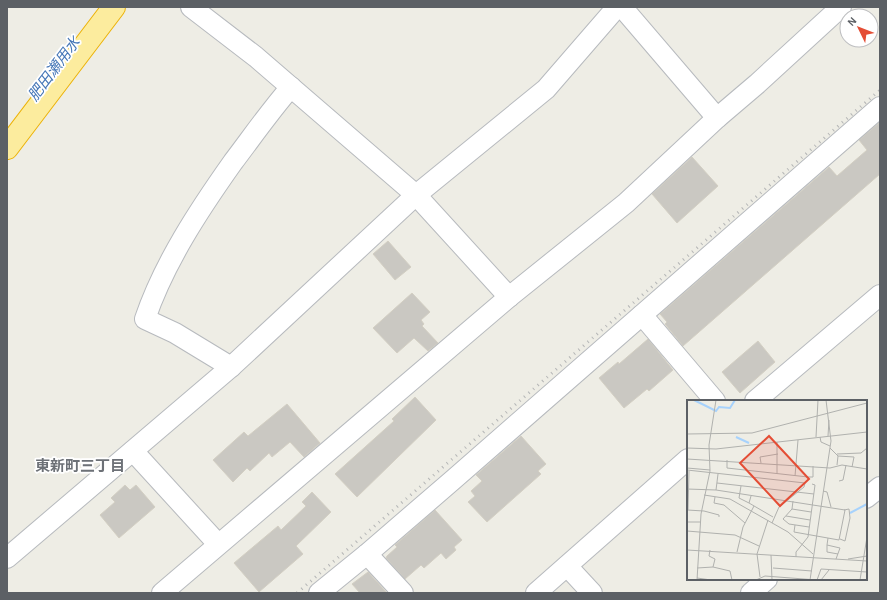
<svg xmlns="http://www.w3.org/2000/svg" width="887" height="600" font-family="'Alegreya Sans','Noto Sans JP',sans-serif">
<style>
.building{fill:#cac8c2;stroke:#d3cfc3}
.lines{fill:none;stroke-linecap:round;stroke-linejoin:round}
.minor-casing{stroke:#b7babe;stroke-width:22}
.trunk-casing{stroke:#ecb207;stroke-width:24}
.minor{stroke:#fff;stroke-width:20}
.trunk{stroke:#fcec9e;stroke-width:22}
.rail{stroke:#b5b6b6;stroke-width:3;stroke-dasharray:1 5;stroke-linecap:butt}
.labels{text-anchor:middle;stroke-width:3.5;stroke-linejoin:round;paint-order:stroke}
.water-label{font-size:15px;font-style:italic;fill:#4677b7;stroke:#fff}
.neighbourhood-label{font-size:15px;font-weight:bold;fill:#6d7177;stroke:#fff}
.inset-river{fill:none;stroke:#a7d2fc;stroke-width:2}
.inset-road{fill:none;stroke:#b0b1ae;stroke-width:1}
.view{fill:#e44d35;fill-opacity:0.15;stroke:#e44d35;stroke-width:2}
.inset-edge{fill:none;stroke:#5c6065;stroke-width:2}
</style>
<rect width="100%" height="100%" fill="#eeede5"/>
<!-- building -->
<g class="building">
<polygon points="880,122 880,174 683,346 665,324 667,322 660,314 829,167 837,176 867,150 859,140"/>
<polygon points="692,157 718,186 677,223 652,194"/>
<polygon points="388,241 411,267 395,280 373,254"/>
<polygon points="412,293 430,312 421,320 424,324 422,326 438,343 428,351 414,338 397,353 373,328"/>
<polygon points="648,339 673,370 649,391 647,389 624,408 599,378 618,362 619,364"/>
<polygon points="758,341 775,362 740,393 722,372"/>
<polygon points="415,397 436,420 357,497 335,474 394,421 392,419"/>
<polygon points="287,404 320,443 304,457 290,442 272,457 269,453 250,471 247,468 233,482 213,460 244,432 248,436"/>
<polygon points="521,436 546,464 538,471 541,474 487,522 468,502 475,496 471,491 482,481 476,475"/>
<polygon points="125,485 130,490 136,485 155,507 119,538 100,515 115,502 111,498"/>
<polygon points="312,492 331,512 296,546 303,554 259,592 234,563 278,526 281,530 306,506 302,502"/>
<polygon points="435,510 462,540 454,547 456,550 446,559 441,553 424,568 421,565 405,579 386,558 387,556 397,547 395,545"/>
<polygon points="368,572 387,593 360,593 352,584"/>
</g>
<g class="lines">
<!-- minor casing -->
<g class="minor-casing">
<g id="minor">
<polyline points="191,7 256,57 416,195 509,297"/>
<polyline points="622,7 717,118"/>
<polyline points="642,315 715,401"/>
<path d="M231,367L175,333L145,319C164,263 199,210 233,162C252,137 270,111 291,87"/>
<polyline points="755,401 880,295"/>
<polyline points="133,451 218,544"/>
<polyline points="866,498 880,487"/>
<polyline points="367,554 403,593"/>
<polyline points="7,558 231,367 416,195 546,89 617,7"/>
<polyline points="567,566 592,593"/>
<polyline points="162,593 509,297 626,203 717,118 757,84 841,7"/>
<polyline points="319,593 367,554 454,479 880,107"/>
<polyline points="536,593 688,459"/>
<polyline points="751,593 767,579"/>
</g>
</g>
<!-- trunk casing -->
<g class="trunk-casing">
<polyline id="trunk" points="7,148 114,7"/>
</g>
<!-- minor -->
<use href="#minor" class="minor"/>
<!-- trunk -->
<use href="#trunk" class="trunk"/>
<!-- rail -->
<polyline class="rail" points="297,593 880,90"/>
</g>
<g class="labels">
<!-- water labels -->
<g class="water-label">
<text transform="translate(54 69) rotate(-53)" y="5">肥田瀬用水</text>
</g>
<!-- neighbourhood labels -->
<g class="neighbourhood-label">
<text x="80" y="471">東新町三丁目</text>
</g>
</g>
<!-- overview -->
<g transform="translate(687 400)">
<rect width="180" height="180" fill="#eeede5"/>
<path class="inset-river" d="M7,0L29,11L32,7L43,8L48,0M49,37L62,43M163,113L180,104"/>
<path class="inset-road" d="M0,34L65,33L180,3M141,36L142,20M129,37L131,0M133,37L134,42L143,46M90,42V74M0,48L29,49L180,32M143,48L151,56L150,65M150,54L174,53L180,48M151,56L167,57L165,67M0,59L143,68L155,65L180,69M40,60V68L121,77H126V66M74,63L73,57L91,54M0,68L23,70M0,70L118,83L117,87L92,107L85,123M108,76L111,40M152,81L156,80L159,65M30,83L127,94M54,86L52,98L62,103M0,89L29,90L158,110L152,140L107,132L108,125M29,90L31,74M136,91L140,92L144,107M17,95L43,99L101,132L126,154M64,96L62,103L86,117M28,97L27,103L37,105L58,123M106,101L105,109L96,119L102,124L122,127M105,109L124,112M0,110L17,111L32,115V117M1,110L2,71M99,116L123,120M0,122H13M0,131L48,135L72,146M141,138L140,145L153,148L149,159M153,139L158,141L163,118L162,109L157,110M140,145V152L151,154M0,150L180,161M23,150L22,156L28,159L26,167M50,152L56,127L67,106M84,155L85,180M109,157V152L121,137L128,85L125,84M161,159L180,156M10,168L26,167L43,171L45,180M86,168L125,171M73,177L70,154L81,120M10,178L24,180M10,180L14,114L23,71L22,45L29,0M69,180L78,176L130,180L134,169L180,172M123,180L144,41L139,0M134,180L142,170M173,180L180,137"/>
<path class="view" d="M82,36L122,79L93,106L53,63Z"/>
<rect width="180" height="180" class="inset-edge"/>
</g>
<!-- border -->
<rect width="887" height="600" fill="none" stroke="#5c6065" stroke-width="16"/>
<!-- north arrow -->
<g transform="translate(859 28) rotate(313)"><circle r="19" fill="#ffffff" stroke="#bebfc1"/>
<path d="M0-3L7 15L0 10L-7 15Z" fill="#e44d35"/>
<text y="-6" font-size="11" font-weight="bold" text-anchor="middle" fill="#5c6065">N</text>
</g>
</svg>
